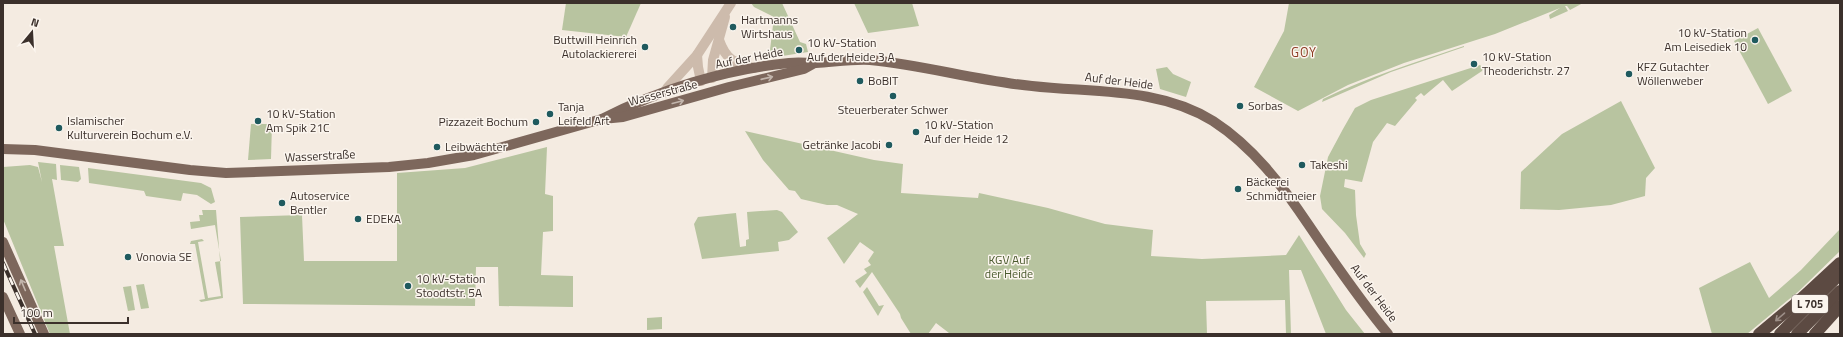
<svg xmlns="http://www.w3.org/2000/svg" width="1843" height="337" font-family="'Titillium Web',sans-serif">
<style>
.green{fill:#b8c4a0}
.lines{fill:none;stroke-linecap:round;stroke-linejoin:round}
.minor{stroke:#cdbbac;stroke-width:10}
.major{stroke:#7d675c;stroke-width:10}
.highway{stroke:#5c4a42;stroke-width:12}
.rail-casing{stroke:#3b302b;stroke-width:4}
.rail{stroke:#fbf5ee;stroke-width:2.5;stroke-dasharray:8;stroke-linecap:butt}
.oneway{stroke:#c2b5ac}
.oneway2{stroke:#9c8e87}
.poi-dot{fill:#1f5a5e;stroke:#fbf5ee;stroke-width:1.5}
.labels{text-anchor:middle;stroke-width:3;stroke-linejoin:round;paint-order:stroke}
.shield{fill:#fbf5ee;stroke:#756b66;stroke-width:1}
.shield-label{font-size:11px;font-weight:bold;fill:#3b302b}
.poi-label{font-size:12px;fill:#3b302b;stroke:#fbf5ee;text-anchor:start}
.street-label{font-size:12px;fill:#3b302b;stroke:#fbf5ee}
.park-label{font-size:12px;fill:#4a5a2e;stroke:#fbf5ee}
.neighbourhood-label{font-size:13px;letter-spacing:1px;fill:#8c3b22;stroke:#fbf5ee}
</style>
<rect width="100%" height="100%" fill="#f4ebe1"/>
<!-- green -->
<g class="green">
<polygon points="566,3 641,3 626,37 562,30"/>
<polygon points="751,3 782,3 800,42 806,44 808,52 769,58 774,17 754,7"/>
<polygon points="854,3 912,3 919,26 868,33"/>
<polygon points="1289,3 1583,3 1570,10 1567,6 1565,6 1568,11 1550,19 1549,15 1560,8 1495,34 1404,63 1348,85 1298,111 1254,87 1284,31"/>
<polygon points="1758,28 1792,91 1768,104 1734,41"/>
<path d="M1464,46V47L1391,72L1322,102L1323,99C1368,77 1416,62 1464,46Z"/>
<polygon points="1480,65 1483,68 1482,71 1452,91 1443,80 1424,96 1421,93 1415,98 1417,100 1395,126 1387,123 1373,142 1362,182 1345,179 1344,187 1355,190 1356,215 1360,244 1366,254 1364,258 1345,233 1322,209 1320,196 1328,157 1343,129 1355,108 1371,100"/>
<polygon points="1167,67 1173,74 1191,82 1186,97 1160,89 1156,69"/>
<polygon points="1621,101 1655,168 1646,178 1645,196 1611,205 1559,210 1520,209 1521,172 1562,134"/>
<polygon points="251,124 272,124 271,159 248,160"/>
<polygon points="745,131 874,160 903,164 901,193 978,198 979,193 1048,208 1105,224 1153,230 1151,256 1202,259 1286,255 1299,235 1346,310 1365,334 1326,334 1301,270 1289,270 1291,334 1286,334 1285,300 1206,301 1207,334 949,334 949,333 936,323 928,334 911,334 901,318 900,314 872,272 860,288 855,281 867,273 864,269 871,265 868,261 874,252 860,242 844,264 827,238 858,214 837,205 827,205 801,199 795,191 789,190 763,160"/>
<polygon points="547,147 545,194 553,196 553,231 543,232 541,275 573,276 573,307 499,306 498,267 476,267 475,306 243,304 240,217 302,215 304,261 397,261 397,173 465,168"/>
<polygon points="38,162 56,164 57,180 52,179 64,246 54,246 70,334 50,334 3,219 3,167 30,165 38,167 42,182"/>
<polygon points="60,165 79,167 81,179 78,182 61,180"/>
<polygon points="88,168 201,183 211,188 215,202 211,204 197,195 183,193 181,201 146,196 144,191 89,183"/>
<polygon points="202,210 216,210 223,298 201,302 199,300 205,299 195,244 190,244 191,241 202,239 204,241 198,242 208,298 221,296 215,262 221,261 215,225 191,229 190,222 200,221 199,215 203,215"/>
<polygon points="777,210 782,212 798,232 789,240 778,242 779,251 702,259 694,224 698,217 736,213 740,247 746,246 746,240 749,239 747,212"/>
<polygon points="1840,229 1840,251 1799,291 1747,334 1712,334 1699,288 1750,262 1769,298 1801,270"/>
<polygon points="144,284 149,308 141,309 136,285"/>
<polygon points="131,286 135,310 128,311 123,287"/>
<polygon points="867,287 879,306 884,305 878,316 863,292"/>
<polygon points="662,317 662,329 647,330 647,318"/>
</g>
<g class="lines">
<!-- minor -->
<g class="minor">
<path d="M719,40C726,60 734,63 754,68"/>
<polyline points="697,55 698,67 701,81"/>
<polyline points="712,78 713,60 725,17"/>
<polyline points="664,93 668,87 697,55 731,3"/>
</g>
<!-- major -->
<g class="major">
<path d="M602,119C659,90 725,69 789,63C798,62 807,63 816,63C834,62 852,59 870,60C925,65 977,81 1032,86C1093,93 1158,87 1213,121C1253,147 1282,185 1308,224C1333,261 1359,299 1388,334"/>
<polyline points="3,149 35,150 190,170 226,173 389,167 428,163 474,155 602,119 623,117 729,87 804,69 813,64"/>
<polyline points="3,242 44,334"/>
<polyline points="3,297 20,334"/>
</g>
<!-- highway -->
<g class="highway">
<polyline points="1759,334 1800,300 1840,263"/>
<polyline points="1780,334 1840,274"/>
<polyline points="1797,334 1840,291"/>
<polyline points="1815,334 1840,306"/>
</g>
<!-- rail casing -->
<g class="rail-casing">
<polyline id="rail" points="3,263 35,334"/>
</g>
<!-- rail -->
<use href="#rail" class="rail"/>
</g>
<!-- one-way arrows -->
<defs><path id="oneway-shaft" d="M-6 0H5M1.5-3L5.5 0L1.5 3" fill="none" stroke-width="1.6" stroke-linecap="round" stroke-linejoin="round"/></defs>
<g class="oneway">
<use href="#oneway-shaft" transform="translate(767 78) rotate(-13)"/>
<use href="#oneway-shaft" transform="translate(678 102) rotate(-15)"/>
<use href="#oneway-shaft" transform="translate(23 285) rotate(-113)"/>
</g>
<use class="oneway2" href="#oneway-shaft" transform="translate(1780 317) rotate(139)"/>
<!-- markers -->
<g class="poi-dot">
<circle cx="733" cy="27" r="4"/>
<circle cx="1755" cy="40" r="4"/>
<circle cx="645" cy="47" r="4"/>
<circle cx="799" cy="50" r="4"/>
<circle cx="1474" cy="64" r="4"/>
<circle cx="1629" cy="74" r="4"/>
<circle cx="860" cy="81" r="4"/>
<circle cx="893" cy="96" r="4"/>
<circle cx="1240" cy="106" r="4"/>
<circle cx="550" cy="114" r="4"/>
<circle cx="258" cy="121" r="4"/>
<circle cx="536" cy="122" r="4"/>
<circle cx="59" cy="128" r="4"/>
<circle cx="916" cy="132" r="4"/>
<circle cx="889" cy="145" r="4"/>
<circle cx="437" cy="147" r="4"/>
<circle cx="1302" cy="165" r="4"/>
<circle cx="1238" cy="189" r="4"/>
<circle cx="282" cy="203" r="4"/>
<circle cx="358" cy="219" r="4"/>
<circle cx="128" cy="257" r="4"/>
<circle cx="408" cy="286" r="4"/>
</g>
<g class="labels">
<!-- shield labels -->
<rect class="shield" x="1792" y="295" width="36" height="18" rx="3"/>
<g class="shield-label">
<text x="1810" y="308">L 705</text>
</g>
<!-- poi labels -->
<g class="poi-label">
<text x="741" y="24">Hartmanns<tspan x="741" dy="14">Wirtshaus</tspan></text>
<text x="1747" y="37" text-anchor="end">10 kV-Station<tspan x="1747" dy="14">Am Leisediek 10</tspan></text>
<text x="637" y="44" text-anchor="end">Buttwill Heinrich<tspan x="637" dy="14">Autolackiererei</tspan></text>
<text x="807" y="47">10 kV-Station<tspan x="807" dy="14">Auf der Heide 3 A</tspan></text>
<text x="1482" y="61">10 kV-Station<tspan x="1482" dy="14">Theoderichstr. 27</tspan></text>
<text x="1637" y="71">KFZ Gutachter<tspan x="1637" dy="14">Wöllenweber</tspan></text>
<text x="868" y="85">BoBIT</text>
<text x="1248" y="110">Sorbas</text>
<text x="558" y="111">Tanja<tspan x="558" dy="14">Leifeld Art</tspan></text>
<text x="893" y="114" text-anchor="middle">Steuerberater Schwer</text>
<text x="266" y="118">10 kV-Station<tspan x="266" dy="14">Am Spik 21C</tspan></text>
<text x="67" y="125">Islamischer<tspan x="67" dy="14">Kulturverein Bochum e.V.</tspan></text>
<text x="528" y="126" text-anchor="end">Pizzazeit Bochum</text>
<text x="924" y="129">10 kV-Station<tspan x="924" dy="14">Auf der Heide 12</tspan></text>
<text x="881" y="149" text-anchor="end">Getränke Jacobi</text>
<text x="445" y="151">Leibwächter</text>
<text x="1310" y="169">Takeshi</text>
<text x="1246" y="186">Bäckerei<tspan x="1246" dy="14">Schmidtmeier</tspan></text>
<text x="290" y="200">Autoservice<tspan x="290" dy="14">Bentler</tspan></text>
<text x="366" y="223">EDEKA</text>
<text x="136" y="261">Vonovia SE</text>
<text x="416" y="283">10 kV-Station<tspan x="416" dy="14">Stoodtstr. 5A</tspan></text>
</g>
<!-- street labels -->
<g class="street-label">
<text transform="translate(749 58) rotate(-11)" y="4">Auf der Heide</text>
<text transform="translate(1119 81) rotate(7)" y="4">Auf der Heide</text>
<text transform="translate(663 93) rotate(-15)" y="4">Wasserstraße</text>
<text transform="translate(320 156) rotate(-3)" y="4">Wasserstraße</text>
<text transform="translate(1374 293) rotate(53)" y="4">Auf der Heide</text>
</g>
<!-- park labels -->
<g class="park-label">
<text x="1009" y="264">KGV Auf<tspan x="1009" dy="14">der Heide</tspan></text>
</g>
<!-- neighbourhood labels -->
<g class="neighbourhood-label">
<text x="1304" y="57">GOY</text>
</g>
</g>
<!-- border -->
<rect width="1843" height="337" fill="none" stroke="#3b302b" stroke-width="8"/>
<!-- north arrow -->
<g transform="translate(32 32) rotate(18)" stroke="#fbf5ee" stroke-width="3" paint-order="stroke">
<path d="M0-3L7 15L0 10L-7 15Z" fill="#3b302b"/>
<text y="-6" font-size="11" font-weight="bold" text-anchor="middle" fill="#3b302b">N</text>
</g>
<!-- scale -->
<path d="M14 317v6h114v-6" fill="none" stroke="#3b302b" stroke-width="2"/>
<text x="20" y="317" font-size="12" fill="#3b302b" stroke="#fbf5ee" stroke-width="3" paint-order="stroke">100 m</text>
</svg>
